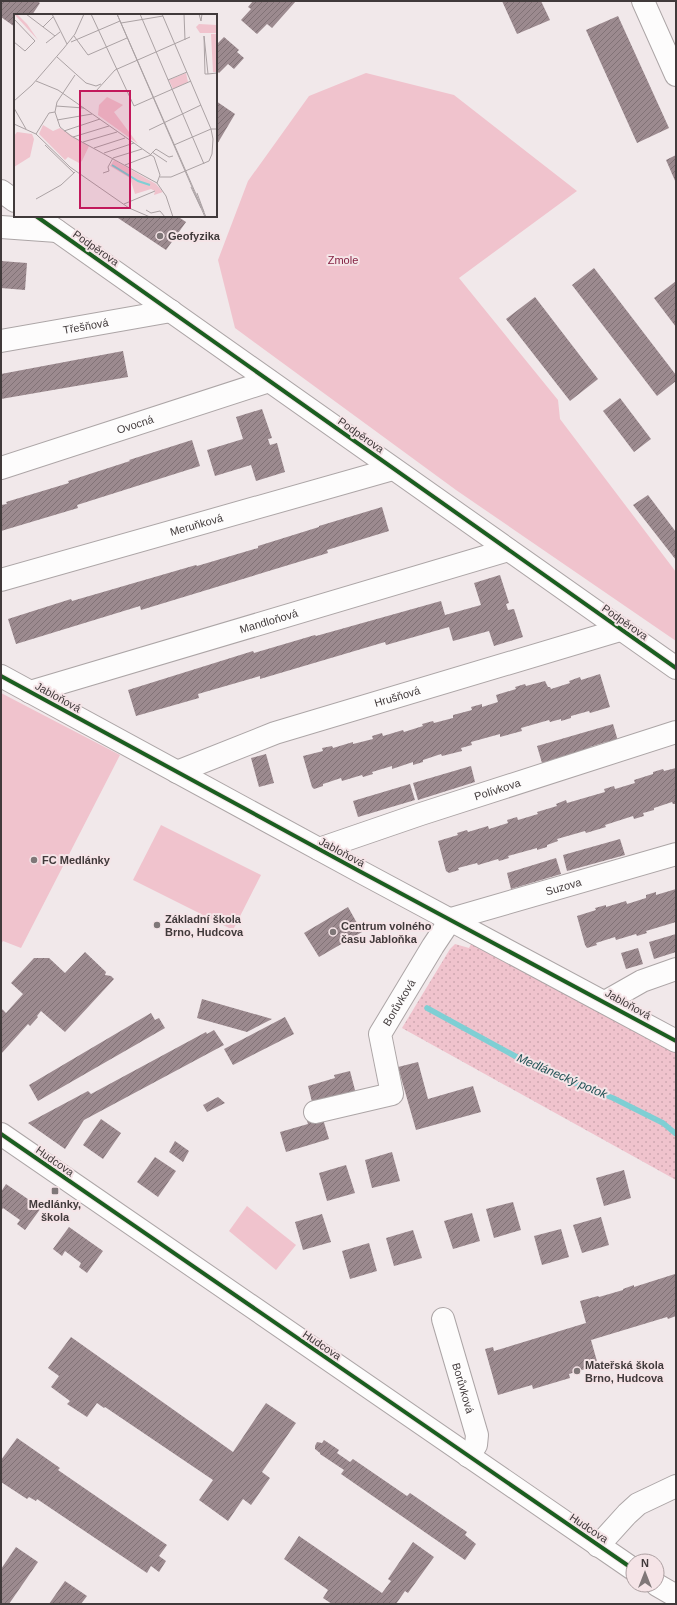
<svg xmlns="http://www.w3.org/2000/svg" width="677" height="1605" font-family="Arial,sans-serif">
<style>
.green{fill:#f0c3cd}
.park{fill:url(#park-dots)}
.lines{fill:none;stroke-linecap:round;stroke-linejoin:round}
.stream{stroke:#7fcfd4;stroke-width:5.5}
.building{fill:url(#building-hatch)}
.minor-casing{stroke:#aca5a6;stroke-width:24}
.minor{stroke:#fdfcfc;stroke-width:22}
.cycleway-casing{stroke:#f5e4e7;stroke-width:6}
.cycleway{stroke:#1b5e20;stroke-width:4}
.poi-dot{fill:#7f7778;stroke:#f5e4e7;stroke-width:1.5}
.labels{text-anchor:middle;stroke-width:4;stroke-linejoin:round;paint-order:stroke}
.poi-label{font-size:11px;font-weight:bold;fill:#413a3b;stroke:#f5e4e7;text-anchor:start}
.street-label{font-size:11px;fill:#413a3b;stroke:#f5e4e7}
.park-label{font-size:11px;fill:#842243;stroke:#f5e4e7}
.water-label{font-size:12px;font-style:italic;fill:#1f5255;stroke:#f5e4e7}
.inset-river{fill:none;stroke:#7fcfd4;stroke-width:2}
.inset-road{fill:none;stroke:#aba2a4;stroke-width:1}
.view{fill:#c2185b;fill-opacity:0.15;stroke:#c2185b;stroke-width:2}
.inset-edge{fill:none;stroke:#413a3b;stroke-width:2}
</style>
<defs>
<pattern id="park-dots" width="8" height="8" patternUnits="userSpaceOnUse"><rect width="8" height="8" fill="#f0c3cd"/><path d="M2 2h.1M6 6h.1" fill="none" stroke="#cfa8b1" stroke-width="1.8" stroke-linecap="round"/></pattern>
<pattern id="building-hatch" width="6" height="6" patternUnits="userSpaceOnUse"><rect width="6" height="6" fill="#9c8a8f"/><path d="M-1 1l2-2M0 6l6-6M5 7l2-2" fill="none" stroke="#817276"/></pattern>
</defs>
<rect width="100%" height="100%" fill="#f1e8ea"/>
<!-- green -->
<g class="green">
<polygon points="366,73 454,95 577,191 459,278 558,400 560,419 676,572 676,641 456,490 235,328 218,260 248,181 309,96"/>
<polygon points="1,693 120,755 21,948 3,941 1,944"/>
<polygon points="161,825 261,875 233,930 133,880"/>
<polygon points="247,1206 296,1245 276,1270 229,1231"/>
</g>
<!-- park -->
<polygon class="park" points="472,942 676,1052 676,1180 402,1028 450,949 455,944 469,948"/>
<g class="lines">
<!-- stream -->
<polyline class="stream" points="427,1008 535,1067 613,1098 663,1123 676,1134"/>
</g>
<!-- building -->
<g class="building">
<polygon points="1,1 37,1 40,3 32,15 15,15 15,27 1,17"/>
<polygon points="253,1 296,1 272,28 267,24 257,34 241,20 251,9 248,7"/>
<polygon points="502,1 541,1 550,20 517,34"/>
<polygon points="618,16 669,128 637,143 586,30"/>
<polygon points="224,37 239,50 237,52 244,58 234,69 228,64 219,73 216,70 216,45"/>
<polygon points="216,101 235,114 216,146"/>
<polygon points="676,155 676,183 666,160"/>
<polygon points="115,216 177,216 186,222 166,250"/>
<polygon points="1,261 27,263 25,290 1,288"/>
<polygon points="594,268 676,375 676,381 657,396 572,285"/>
<polygon points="676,281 676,327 654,298"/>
<polygon points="535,297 598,379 570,401 506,319"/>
<polygon points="123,351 128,377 1,399 1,374"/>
<polygon points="620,398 651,439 634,452 603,411"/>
<polygon points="262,409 272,438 268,439 270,445 277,443 285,472 256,481 251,465 215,476 207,450 243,439 236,417"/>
<polygon points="192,440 200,466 77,505 78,508 1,531 1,505 7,504 6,502 69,483 68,481 130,461 129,460"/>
<polygon points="648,495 676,532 676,560 633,505"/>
<polygon points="382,507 389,531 327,550 328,553 141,610 140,606 16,644 8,619 71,599 72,601 196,565 197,566 258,548 258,546 319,527 319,526"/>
<polygon points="500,575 509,603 506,604 508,610 514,609 523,637 494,646 489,631 453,641 449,627 386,645 385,642 260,679 260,676 198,694 199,698 136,716 128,690 253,651 254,653 315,635 316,636 441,601 445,615 481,605 474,583"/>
<polygon points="600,674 610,707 590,713 589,711 571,716 571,718 561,721 561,719 550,722 549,720 521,728 522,731 500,737 500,734 471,742 472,745 461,748 462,751 442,756 441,754 423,760 423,762 413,765 413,762 392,769 392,766 372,772 373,774 363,777 362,775 342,781 341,778 323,784 323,786 314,789 312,787 303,756 323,751 322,748 332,746 333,748 353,742 353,744 373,739 372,736 382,733 383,736 403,730 404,732 423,726 422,724 433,721 434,723 453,718 453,715 472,710 471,707 482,704 482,707 498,702 496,695 516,689 515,687 525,684 526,686 545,681 548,687 550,687 551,689 570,683 569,681 580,677 581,680"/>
<polygon points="613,724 618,741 606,744 606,742 590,747 590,749 542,763 537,746"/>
<polygon points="266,754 274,783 259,787 251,758"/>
<polygon points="471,766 475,782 418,800 413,783"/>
<polygon points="676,768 676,804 673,804 672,802 654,808 654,810 643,813 644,816 634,819 633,816 605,825 606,827 586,833 585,831 557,839 558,841 547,845 547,847 537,850 537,848 508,856 509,858 499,861 498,859 478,865 477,863 458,868 459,870 449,873 446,871 438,841 458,835 457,833 467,830 468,832 488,826 489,829 508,823 507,820 517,817 518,820 538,814 537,812 557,806 556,804 566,800 567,803 605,792 604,789 614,786 615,789 635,783 634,780 653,774 653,772 663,769 664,771"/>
<polygon points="410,784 415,800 358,817 353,801"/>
<polygon points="620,839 625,855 567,871 563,855"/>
<polygon points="556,858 561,874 511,889 507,873"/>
<polygon points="676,889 676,922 646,931 647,933 637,936 636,934 616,940 615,937 596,943 597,945 587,948 585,945 577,916 596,910 595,908 606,905 606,907 626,901 627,904 646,898 646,895 656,892 656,895"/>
<polygon points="348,907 362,932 319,957 304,933"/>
<polygon points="676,934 676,952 654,959 649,942"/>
<polygon points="638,948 643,964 626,969 621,953"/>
<polygon points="85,952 106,972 105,975 111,976 114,979 65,1032 41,1011 37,1016 38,1017 30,1026 28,1024 1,1054 1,1008 6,1013 23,994 11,983 34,958 49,958 65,973"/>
<polygon points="202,999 272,1019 247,1032 197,1018"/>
<polygon points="151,1013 155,1020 159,1018 165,1028 38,1101 29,1085"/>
<polygon points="285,1017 294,1034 233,1065 224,1049"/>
<polygon points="214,1030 224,1045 84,1120 65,1149 28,1123 88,1091 91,1094 206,1032 207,1034"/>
<polygon points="418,1062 428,1099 473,1086 481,1112 416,1130 398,1067"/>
<polygon points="350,1071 356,1094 313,1106 308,1086 335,1078 334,1075"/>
<polygon points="218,1097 225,1103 207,1112 203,1105"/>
<polygon points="322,1116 329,1139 286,1152 280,1132 308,1124 307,1121"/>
<polygon points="101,1119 121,1133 103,1159 83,1145"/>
<polygon points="175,1141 189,1151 183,1162 169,1152"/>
<polygon points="392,1152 400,1181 372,1188 365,1160"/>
<polygon points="155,1157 176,1171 158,1197 137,1182"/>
<polygon points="346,1165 355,1193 327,1201 319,1173"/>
<polygon points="624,1170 631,1198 604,1206 596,1178"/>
<polygon points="6,1184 41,1208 25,1230 17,1224 20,1220 3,1208 1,1211 1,1192"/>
<polygon points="513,1202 521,1230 494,1238 486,1209"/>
<polygon points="472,1213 480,1241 453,1249 444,1221"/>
<polygon points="322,1214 331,1242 303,1250 295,1222"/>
<polygon points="601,1217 609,1245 582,1253 573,1225"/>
<polygon points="69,1227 103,1251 87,1273 79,1267 81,1263 65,1251 62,1256 53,1249"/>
<polygon points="561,1229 569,1257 542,1265 534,1236"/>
<polygon points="413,1230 422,1258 394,1266 386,1238"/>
<polygon points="369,1243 377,1271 350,1279 342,1251"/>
<polygon points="675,1274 676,1316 668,1319 667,1317 591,1340 598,1365 569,1374 570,1378 533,1389 532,1385 498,1395 485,1349 493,1347 494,1351 586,1323 580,1301 598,1296 599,1297 623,1290 623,1289 634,1285 634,1287"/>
<polygon points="71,1337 233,1452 266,1403 296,1423 262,1472 270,1478 251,1505 243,1499 228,1521 199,1500 213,1480 105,1407 104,1408 97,1403 87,1417 67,1404 70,1401 51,1387 59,1376 48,1368"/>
<polygon points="17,1438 60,1468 58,1470 167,1545 159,1556 166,1561 159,1572 151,1566 147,1573 37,1499 36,1501 29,1497 27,1499 1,1482 1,1460"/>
<polygon points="324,1440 339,1450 337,1453 350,1462 353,1459 407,1496 410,1493 467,1532 465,1535 476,1544 465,1560 341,1474 344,1470 320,1454 320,1453 315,1449 315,1446 317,1442 322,1443"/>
<polygon points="299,1536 382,1593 391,1581 388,1579 413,1542 434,1557 408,1593 405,1591 396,1604 332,1604 323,1598 328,1590 284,1559"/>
<polygon points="16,1547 38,1562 9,1604 1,1604 1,1569"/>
<polygon points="65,1581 87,1596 81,1604 49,1604"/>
</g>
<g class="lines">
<!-- minor casing -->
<g class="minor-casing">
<g id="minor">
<polyline points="643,1 676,75"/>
<polyline points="1,191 15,201"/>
<polyline points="36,216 676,668"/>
<polyline points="1,227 57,231"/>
<path id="s1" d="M1,341L171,311"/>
<path id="s2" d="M1,468L269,381"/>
<path id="s3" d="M1,580L393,469"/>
<polyline points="1,676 361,872 676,1041"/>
<path id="s4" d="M30,692L508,550"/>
<path id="s5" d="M177,772L275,733L620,630"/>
<path id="s6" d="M319,849L421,814L676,732"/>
<path id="s7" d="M451,919L676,854"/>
<polyline points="605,1002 642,981 676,969"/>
<path id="s8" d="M315,1112L392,1094L380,1034L433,946L451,919"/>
<polyline points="1,1134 633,1569"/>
<path id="s9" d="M443,1319L477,1435L476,1445L468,1456"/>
<polyline points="598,1546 627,1514 638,1504 676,1486"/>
<polyline points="657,1585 676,1596"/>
</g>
</g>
<!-- minor -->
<use href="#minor" class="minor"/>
<!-- cycleway casing -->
<g class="cycleway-casing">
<g id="cycleway">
<polyline points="36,216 676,668"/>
<polyline points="1,676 361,872 676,1041"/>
<polyline points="1,1134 633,1569"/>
</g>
</g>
<!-- cycleway -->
<use href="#cycleway" class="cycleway"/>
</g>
<!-- markers -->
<g class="poi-dot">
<circle cx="160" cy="236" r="4"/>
<circle cx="34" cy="860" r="4"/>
<circle cx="157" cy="925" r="4"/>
<circle cx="333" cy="932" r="4"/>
<rect x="51" y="1187" width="8" height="8" rx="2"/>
<circle cx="577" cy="1371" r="4"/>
</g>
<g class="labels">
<!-- poi labels -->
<g class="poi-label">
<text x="168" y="240">Geofyzika</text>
<text x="42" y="864">FC Medlánky</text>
<text x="165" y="923">Základní škola<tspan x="165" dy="13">Brno, Hudcova</tspan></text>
<text x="341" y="930">Centrum volného<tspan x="341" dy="13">času Jabloňka</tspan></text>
<text x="55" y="1208" text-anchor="middle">Medlánky,<tspan x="55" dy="13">škola</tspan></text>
<text x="585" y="1369">Mateřská škola<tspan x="585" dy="13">Brno, Hudcova</tspan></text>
</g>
<!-- street labels -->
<g class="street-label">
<text transform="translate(96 248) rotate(35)" y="4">Podpěrova</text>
<text dy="4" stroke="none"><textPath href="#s1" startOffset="86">Třešňová</textPath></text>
<text dy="4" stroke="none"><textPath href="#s2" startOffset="141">Ovocná</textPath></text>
<text transform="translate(361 435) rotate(35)" y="4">Podpěrova</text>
<text dy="4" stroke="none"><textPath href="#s3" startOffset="203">Meruňková</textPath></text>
<text dy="4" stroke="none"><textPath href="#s4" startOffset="249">Mandloňová</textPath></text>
<text transform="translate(625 622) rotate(35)" y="4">Podpěrova</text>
<text transform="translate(58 697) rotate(29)" y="4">Jabloňová</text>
<text dy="4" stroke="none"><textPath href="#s5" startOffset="233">Hrušňová</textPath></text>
<text dy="4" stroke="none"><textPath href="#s6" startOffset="188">Polívkova</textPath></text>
<text transform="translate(342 852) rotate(28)" y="4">Jabloňová</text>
<text dy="4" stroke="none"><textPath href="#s7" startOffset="117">Suzova</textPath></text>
<text dy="4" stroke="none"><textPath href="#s8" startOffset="177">Borůvková</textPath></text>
<text transform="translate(628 1004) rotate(29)" y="4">Jabloňová</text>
<text transform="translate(55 1161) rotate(35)" y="4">Hudcova</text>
<text transform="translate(322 1345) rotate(34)" y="4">Hudcova</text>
<text dy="4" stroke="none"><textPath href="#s9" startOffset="72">Borůvková</textPath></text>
<text transform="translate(589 1528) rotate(34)" y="4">Hudcova</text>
</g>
<!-- park labels -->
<g class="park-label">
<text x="343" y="264">Zmole</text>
</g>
<!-- water labels -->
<g class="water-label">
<text transform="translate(562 1076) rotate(23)" y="4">Medlánecký potok</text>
</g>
</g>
<!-- overview -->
<g transform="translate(14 14)">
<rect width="203" height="203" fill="#f1e8ea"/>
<path d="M0,0H3L13,10L24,26ZM185,10L203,11V19H186L182,13ZM197,20H202L203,58H199ZM93,83L109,91L100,98L124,130L84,101L85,91ZM29,111L39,117L46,114L75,132L68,147L65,149L54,143L51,146L25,120Z" fill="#f0c3cd"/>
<path d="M172,59L174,68L159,75L155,66ZM3,118L18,120L20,125L16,143L0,153V122ZM100,146L142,170L149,178L140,181L141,177L137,175L121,180L116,164L96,152Z" fill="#f0c3cd"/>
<path class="inset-river" d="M98,151L124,167L136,171"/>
<path class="inset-road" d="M12,0L41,22M38,0L53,30M77,0L120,92L177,67M103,0L192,203M103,0L191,203M126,0L190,150M170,0L171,26M185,0L187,7L188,0M0,5L21,27L11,37L0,28M107,9L149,2M29,13L39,3M60,22L74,41L113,24M57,28L106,7M32,29L46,18M43,43L72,69L82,72L87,70M194,60L190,22L191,60H194L203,59M61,61L43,88L41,98L46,113L57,122L143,169L152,182L159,203M154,66L173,58M22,67L44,76L140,143L146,161L143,169M82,77L101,56L176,23M0,87L18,71L50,34L61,20L70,0M42,92L70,94M0,94L12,115M43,106L78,100M0,110L22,120L56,153L115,194L136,203M135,116L187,91M50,117L86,105M22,120L35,99L41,98M59,123L95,112M69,128L103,118M31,131L60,159M160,131L197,115H203M80,134L111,124M138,138L153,148M90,139L120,129M136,141L142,135L155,143L159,142M99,144L128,135M111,151L137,141M89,159L95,157L94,153L99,144M146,163H157L195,147L198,140L199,125L197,115L148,0M177,173L187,194M183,179L190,198M22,185L47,171L61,158M110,190L141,177M132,196L137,199L146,197L151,203"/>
<path class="view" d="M66,77H116V194H66Z"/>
<rect width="203" height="203" class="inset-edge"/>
</g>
<!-- border -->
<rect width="677" height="1605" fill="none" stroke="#413a3b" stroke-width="4"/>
<!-- north arrow -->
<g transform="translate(645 1573)"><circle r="19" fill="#f5e4e7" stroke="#ada0a2"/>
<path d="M0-3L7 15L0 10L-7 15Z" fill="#7f7778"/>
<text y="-6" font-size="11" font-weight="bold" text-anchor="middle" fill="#413a3b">N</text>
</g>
</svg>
